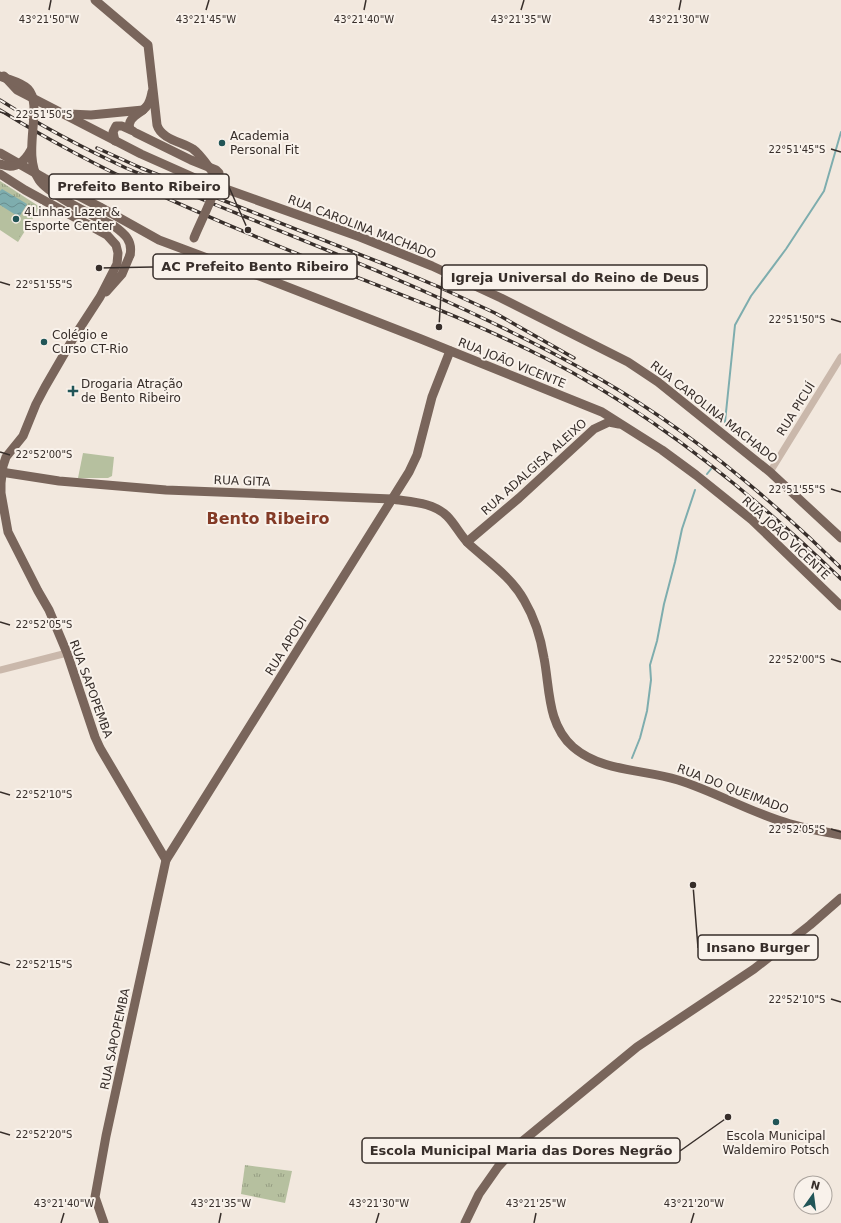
<svg xmlns="http://www.w3.org/2000/svg" width="841" height="1223" font-family="'DejaVu Sans',sans-serif">
<style>
.park{fill:url(#park-tufts)}
.pitch{fill:#b6c09f}
.water{fill:url(#water-waves)}
.lines{fill:none;stroke-linecap:round;stroke-linejoin:round}
.stream{stroke:#7eadae;stroke-width:2}
.minor{stroke:#cab8ab;stroke-width:7}
.major{stroke:#79655b;stroke-width:9}
.rail-casing{stroke:#372e2a;stroke-width:3.5}
.rail{stroke:#f9f2eb;stroke-width:2;stroke-dasharray:6;stroke-linecap:butt}
.major-bridge{stroke:#79655b;stroke-width:9}
.ticks{fill:none;stroke:#372e2a;stroke-width:1.5}
.poi-dot{fill:#215557;stroke:#f9f2eb;stroke-width:1.5}
.labels{text-anchor:middle;stroke-width:4;stroke-linejoin:round;paint-order:stroke}
.poi-label{font-size:12px;fill:#372e2a;stroke:#f9f2eb;text-anchor:start}
.street-label{font-size:12px;fill:#372e2a;stroke:#f9f2eb}
.district-label{font-size:16px;font-weight:bold;fill:#833a26;stroke:#f9f2eb}
.ticks-label{font-size:10px;text-anchor:middle;fill:#372e2a;stroke:#f9f2eb;stroke-width:4;stroke-linejoin:round;paint-order:stroke}
.leader{fill:none;stroke:#372e2a;stroke-width:1.5}
.callout-dot{fill:#372e2a;stroke:#f9f2eb;stroke-width:1.5}
.callout{fill:#f9f2eb;stroke:#372e2a;stroke-width:1.5}
.callout-label{font-size:13px;text-anchor:middle;font-weight:bold;fill:#372e2a}
</style>
<defs>
<pattern id="park-tufts" width="24" height="20" patternUnits="userSpaceOnUse"><rect width="24" height="20" fill="#b6c09f"/><path d="M3 7l-1-3M5 7V3M7 7l1-3M15 17l-1-3M17 17v-4M19 17l1-3" fill="none" stroke="#959c82"/></pattern>
<pattern id="water-waves" width="16" height="10" patternUnits="userSpaceOnUse"><rect width="16" height="10" fill="#7eadae"/><path d="M0 5q4-4 8 0t8 0" fill="none" stroke="#688d8e"/></pattern>
</defs>
<rect width="100%" height="100%" fill="#f2e8de"/>
<!-- park -->
<g class="park">
<polygon points="0,181 40,207 18,242 0,230"/>
<polygon points="245,1165 292,1171 285,1203 241,1194"/>
</g>
<!-- pitch -->
<g class="pitch">
<polygon points="0,210 26,226 17,240 0,229"/>
<polygon points="83,453 114,457 112,476 108,478 78,478"/>
</g>
<!-- water -->
<polygon class="water" points="2,189 27,204 19,217 0,205 0,191"/>
<g class="lines">
<!-- stream -->
<g class="stream">
<polyline points="725,422 735,325 751,296 786,249 824,191 841,132"/>
<polyline points="707,474 711,469"/>
<polyline points="632,758 640,738 647,711 651,680 650,665 657,641 664,604 675,562 682,529 695,490"/>
</g>
<!-- minor -->
<g class="minor">
<polyline points="770,472 841,357"/>
<polyline points="0,670 67,653"/>
</g>
<!-- major -->
<g class="major">
<path d="M95,0L148,45L157,125C161,139 182,142 193,149C203,156 212,174 222,183"/>
<polyline points="4,76 17,90 141,154 195,178 360,237 432,266 501,298 628,362 658,382 770,472 841,538"/>
<polyline points="69,114 91,115 143,110"/>
<path d="M130,129C126,118 140,114 146,107C150,103 151,97 152,92"/>
<polyline points="115,141 113,132 116,126 122,126 133,131"/>
<polyline points="0,153 44,178 100,207 159,240 207,258 262,277 421,339 602,412 662,450 696,475 752,520 841,606"/>
<polyline points="0,174 25,190 107,235 116,245 118,253 117,264 100,297 74,337 45,387 36,404 23,436 6,457 3,466 1,483 1,493 8,532 38,591 49,610 67,653 95,737 100,748 166,860"/>
<polyline points="106,292 122,274 130,255"/>
<path d="M1,472L59,481L166,490L392,499C411,502 433,502 447,516C456,525 461,537 470,545C489,562 512,578 524,600C534,617 541,639 544,658C550,689 547,724 573,747C602,772 643,769 678,780C713,791 746,810 781,821C800,828 821,831 841,835"/>
<polyline points="467,542 519,498 594,429 609,422 619,424"/>
<polyline points="104,1223 95,1197 106,1136 166,860 409,472 417,455 432,397 450,351"/>
<polyline points="465,1223 479,1194 498,1167 519,1144 637,1047 754,969 810,925 841,898"/>
</g>
<!-- rail casing -->
<g class="rail-casing">
<g id="rail">
<path d="M0,100C41,126 83,148 126,168C285,235 450,293 600,379C687,429 769,497 841,568"/>
<path d="M0,110C102,174 214,220 325,265C400,294 474,322 545,358C655,414 753,494 841,579"/>
<polyline points="97,148 141,168 389,266 439,287 495,313 574,358"/>
</g>
</g>
<!-- rail -->
<use href="#rail" class="rail"/>
<!-- major-bridge -->
<g class="major-bridge">
<path d="M0,76C9,80 21,82 28,89C44,105 21,154 39,180C49,195 96,217 114,226C125,234 133,241 130,255"/>
<path d="M136,133L191,160L216,170L219,173C220,184 199,225 194,238"/>
<path d="M0,164C15,170 24,163 31,150"/>
</g>
</g>
<!-- ticks -->
<path class="ticks" d="M49,10L51,0M206,10L209,0M364,10L366,0M521,10L524,0M679,10L681,0M0,112L10,115M831,149L841,152M0,282L10,285M831,319L841,322M0,452L10,455M831,489L841,492M0,622L10,625M831,659L841,662M0,792L10,795M831,829L841,832M0,962L10,965M831,999L841,1002M0,1132L10,1135M61,1223L64,1213M219,1223L221,1213M376,1223L379,1213M534,1223L536,1213M691,1223L694,1213"/>
<!-- markers -->
<g class="poi-dot">
<circle cx="222" cy="143" r="4"/>
<circle cx="16" cy="219" r="4"/>
<circle cx="44" cy="342" r="4"/>
<path d="M71 385h4v4h4v4h-4v4h-4v-4h-4v-4h4z"/>
<circle cx="776" cy="1122" r="4"/>
</g>
<g class="labels">
<!-- poi labels -->
<g class="poi-label">
<text x="230" y="140">Academia<tspan x="230" dy="14">Personal Fit</tspan></text>
<text x="24" y="216">4Linhas Lazer &amp;<tspan x="24" dy="14">Esporte Center</tspan></text>
<text x="52" y="339">Colégio e<tspan x="52" dy="14">Curso CT-Rio</tspan></text>
<text x="81" y="388">Drogaria Atração<tspan x="81" dy="14">de Bento Ribeiro</tspan></text>
<text x="776" y="1140" text-anchor="middle">Escola Municipal<tspan x="776" dy="14">Waldemiro Potsch</tspan></text>
</g>
<!-- street labels -->
<g class="street-label">
<text transform="translate(362 227) rotate(21)" y="4">RUA CAROLINA MACHADO</text>
<text transform="translate(512 363) rotate(22)" y="4">RUA JOÃO VICENTE</text>
<text transform="translate(796 409) rotate(-58)" y="4">RUA PICUÍ</text>
<text transform="translate(714 412) rotate(38)" y="4">RUA CAROLINA MACHADO</text>
<text transform="translate(534 467) rotate(-42)" y="4">RUA ADALGISA ALEIXO</text>
<text transform="translate(242 481) rotate(2)" y="4">RUA GITA</text>
<text transform="translate(786 538) rotate(43)" y="4">RUA JOÃO VICENTE</text>
<text transform="translate(286 646) rotate(-58)" y="4">RUA APODI</text>
<text transform="translate(91 689) rotate(70)" y="4">RUA SAPOPEMBA</text>
<text transform="translate(733 789) rotate(21)" y="4">RUA DO QUEIMADO</text>
<text transform="translate(115 1039) rotate(-78)" y="4">RUA SAPOPEMBA</text>
</g>
<!-- district labels -->
<g class="district-label">
<text x="268" y="524">Bento Ribeiro</text>
</g>
</g>
<g class="ticks-label">
<text x="49" y="23">43°21'50"W</text>
<text x="206" y="23">43°21'45"W</text>
<text x="364" y="23">43°21'40"W</text>
<text x="521" y="23">43°21'35"W</text>
<text x="679" y="23">43°21'30"W</text>
<text x="44" y="118">22°51'50"S</text>
<text x="797" y="153">22°51'45"S</text>
<text x="44" y="288">22°51'55"S</text>
<text x="797" y="323">22°51'50"S</text>
<text x="44" y="458">22°52'00"S</text>
<text x="797" y="493">22°51'55"S</text>
<text x="44" y="628">22°52'05"S</text>
<text x="797" y="663">22°52'00"S</text>
<text x="44" y="798">22°52'10"S</text>
<text x="797" y="833">22°52'05"S</text>
<text x="44" y="968">22°52'15"S</text>
<text x="797" y="1003">22°52'10"S</text>
<text x="44" y="1138">22°52'20"S</text>
<text x="64" y="1207">43°21'40"W</text>
<text x="221" y="1207">43°21'35"W</text>
<text x="379" y="1207">43°21'30"W</text>
<text x="536" y="1207">43°21'25"W</text>
<text x="694" y="1207">43°21'20"W</text>
</g>
<!-- callouts -->
<path class="leader" d="M248 230L229 187M99 268L153 267M439 327L442 277M693 885L698 948M728 1117L680 1151"/>
<g class="callout-dot">
<circle cx="248" cy="230" r="4"/>
<circle cx="99" cy="268" r="4"/>
<circle cx="439" cy="327" r="4"/>
<circle cx="693" cy="885" r="4"/>
<circle cx="728" cy="1117" r="4"/>
</g>
<g class="callout">
<rect x="49" y="174" width="180" height="25" rx="4"/>
<rect x="153" y="254" width="204" height="25" rx="4"/>
<rect x="442" y="265" width="265" height="25" rx="4"/>
<rect x="698" y="935" width="120" height="25" rx="4"/>
<rect x="362" y="1138" width="318" height="25" rx="4"/>
</g>
<g class="callout-label">
<text x="139" y="191">Prefeito Bento Ribeiro</text>
<text x="255" y="271">AC Prefeito Bento Ribeiro</text>
<text x="575" y="282">Igreja Universal do Reino de Deus</text>
<text x="758" y="952">Insano Burger</text>
<text x="521" y="1155">Escola Municipal Maria das Dores Negrão</text>
</g>
<!-- north arrow -->
<g transform="translate(813 1195) rotate(14)"><circle r="19" fill="#f9f2eb" stroke="#aba49e"/>
<path d="M0-3L7 15L0 10L-7 15Z" fill="#215557"/>
<text y="-6" font-size="11" font-weight="bold" text-anchor="middle" fill="#372e2a">N</text>
</g>
</svg>
